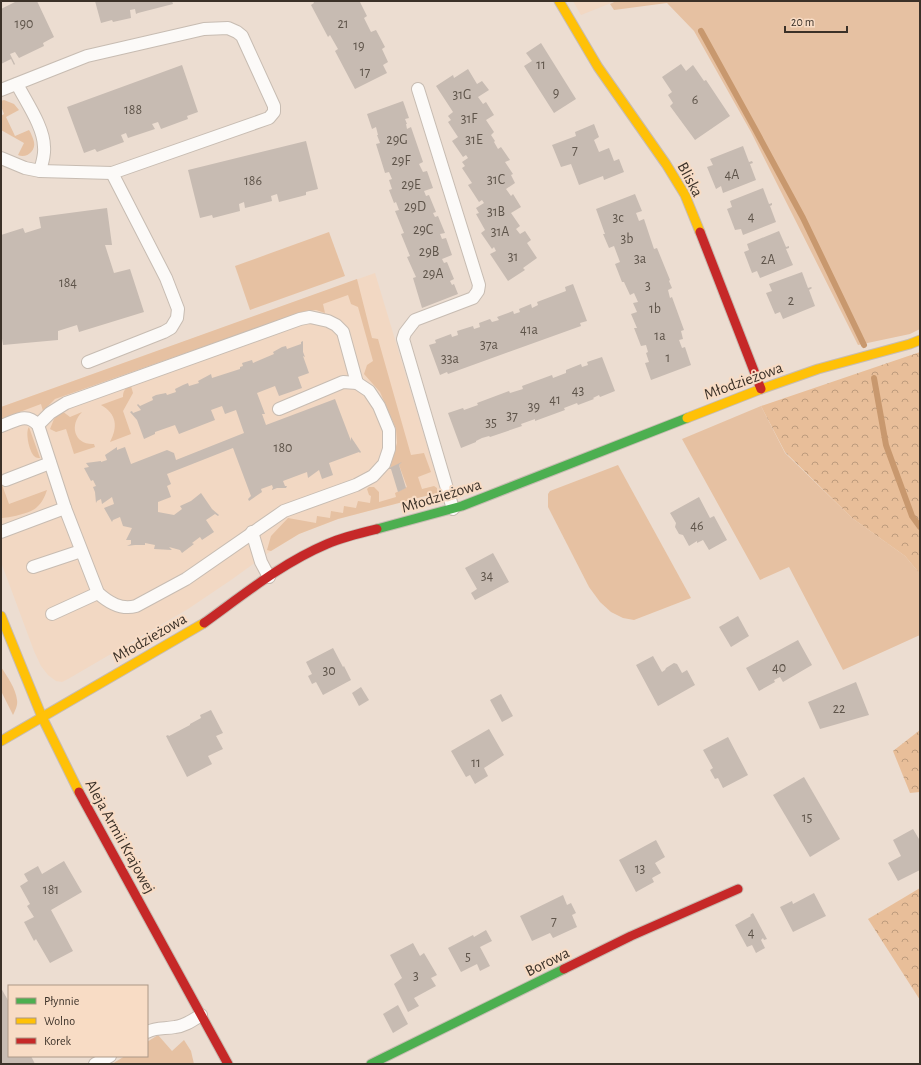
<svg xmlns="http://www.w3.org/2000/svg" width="921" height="1065" font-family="'Alegreya Sans',sans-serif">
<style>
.built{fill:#f2d8c3}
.green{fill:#e6c1a2}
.forest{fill:url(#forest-crowns)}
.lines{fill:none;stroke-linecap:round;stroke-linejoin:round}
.stream{stroke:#c8986e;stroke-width:6}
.building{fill:#c7bbb2}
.lane-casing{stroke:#c7bcb2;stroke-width:14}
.fast-casing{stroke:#c7bcb2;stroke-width:11}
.slow-casing{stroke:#c7bcb2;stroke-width:11}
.jam-casing{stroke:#c7bcb2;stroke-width:11}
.lane{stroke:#fcfaf8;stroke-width:12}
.fast{stroke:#4caf50;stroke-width:9}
.slow{stroke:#ffc107;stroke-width:9}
.jam{stroke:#c62828;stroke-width:9}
.labels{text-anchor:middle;stroke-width:4;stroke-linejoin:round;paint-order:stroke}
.number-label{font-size:14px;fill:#5e544a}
.street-label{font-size:16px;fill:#3b3128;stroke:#f8dcc5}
</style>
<defs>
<pattern id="forest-crowns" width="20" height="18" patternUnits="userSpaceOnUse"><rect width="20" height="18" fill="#e8be99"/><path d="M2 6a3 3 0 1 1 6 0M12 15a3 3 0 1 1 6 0" fill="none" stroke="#bd9b7d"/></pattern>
</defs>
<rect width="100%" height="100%" fill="#ecddd1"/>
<!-- built -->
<g class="built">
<polygon points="573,1 616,1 581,15"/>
<polygon points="375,273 441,492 338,519 299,534 271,551 231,580 188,609 68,679 62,682 56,681 48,675 41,666 34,651 1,562 1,407"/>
</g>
<!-- green -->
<g class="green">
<polygon points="616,1 920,1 920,329 910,334 858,345 751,132 694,31 667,3 614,10 610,4"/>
<path d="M4,100L14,104L19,110L6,117L15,136L29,130C31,133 33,138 34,142C36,151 26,159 18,155L24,143L1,130V116L4,114L1,106V101Z"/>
<polygon points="329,232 345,276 250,310 235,266"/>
<polygon points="357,279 372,338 378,339 411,455 424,453 431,472 418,477 422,489 434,486 437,488 437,493 338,519 299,534 271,551 267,550 271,536 288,518 316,523 317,516 330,518 331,511 343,513 344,506 356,508 358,501 370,503 371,496 369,495 367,489 369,487 374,487 379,492 379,502 396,497 395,493 407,487 399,465 401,463 390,468 397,443 396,429 380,392 364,374 367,365 373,361 358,307 351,304 348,295 323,304 325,313 316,310 305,311 55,399 43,411 41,404 1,419 1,407"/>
<path d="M131,386L133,393L123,411L131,434L110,442C118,427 117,414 101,405L123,397C123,391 125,388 131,386Z"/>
<polygon points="761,406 785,453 852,518 905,556 920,574 920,635 843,670 789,567 760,580 682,439"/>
<path d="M62,411L70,417L82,412C69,425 74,445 94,444L95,447L74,454L66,429L56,432L50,429L54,419Z"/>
<path d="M29,427L40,458C38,458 36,458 34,456C29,451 25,432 29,427Z"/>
<polygon points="618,465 691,598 634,620 623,618 611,612 600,602 589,587 548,507 548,494 550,491"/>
<path d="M1,482L9,504L47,490C45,496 42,503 37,507C32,513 9,518 1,518Z"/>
<path d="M1,667C7,676 16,689 17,700C18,705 15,711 13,715L1,691Z"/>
<polygon points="158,1035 172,1051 184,1040 191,1051 194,1064 112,1064 125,1056 147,1056 147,1042"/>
</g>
<!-- forest -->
<g class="forest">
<polygon points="920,352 920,574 905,556 852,518 785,452 761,406"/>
<polygon points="920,730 920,792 910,793 893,751"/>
<polygon points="920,888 920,1000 868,919"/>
</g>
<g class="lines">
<!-- stream -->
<g class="stream">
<polyline points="701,31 755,129 803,218 864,345"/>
<polyline points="874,378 886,445 912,516 920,527"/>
</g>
</g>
<!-- building -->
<g class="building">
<polygon points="17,1 37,1 54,37 43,43 44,46 19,58 15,52 10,54 15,64 14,65 11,59 1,64 1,9"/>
<polygon points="95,1 172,1 173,4 138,13 136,14 135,9 130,10 131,18 113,22 112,20 101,23"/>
<polygon points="313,1 360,2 367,16 364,18 371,32 376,30 385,47 382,49 388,62 383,65 387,73 355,89 335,51 338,49 330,35 328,37 311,5 314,3"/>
<polygon points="541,43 576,99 554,113 524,66 532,61 526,53"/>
<polygon points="681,64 686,71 693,65 704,81 706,80 730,116 695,140 670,106 673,103 668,95 672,92 662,77"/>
<polygon points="182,65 198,112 187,116 188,119 161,129 158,122 152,124 155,129 128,138 126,133 121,135 124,142 97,152 95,149 84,153 67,107"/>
<polygon points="468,69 477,84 482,81 489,90 478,97 483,104 486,102 494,115 486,120 494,132 491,135 495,141 494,142 498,149 501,147 510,160 505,162 513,174 511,175 515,183 506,189 511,196 513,194 521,207 511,213 520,226 516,229 520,234 525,231 531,240 527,243 537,258 523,268 525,270 508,281 490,254 496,251 494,247 492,249 481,233 485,230 476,214 479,213 476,208 484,203 482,200 479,202 468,185 472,183 462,168 465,166 462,162 468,158 466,155 463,157 452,141 458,137 448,122 451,120 448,116 453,112 436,86 453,75 454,78"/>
<polygon points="403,101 409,118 405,119 407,124 406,124 407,129 411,127 423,162 419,164 423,172 427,171 433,188 424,191 426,196 429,195 436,212 433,213 435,217 438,216 445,233 440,234 442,239 446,238 452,255 442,259 444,263 447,262 454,279 450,281 452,285 454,284 458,294 422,308 413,278 416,277 407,257 410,256 401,234 404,233 395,211 399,210 396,202 394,203 389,190 392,189 389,180 392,179 389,172 385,173 376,144 380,143 377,135 378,135 376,127 372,129 367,114"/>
<polygon points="594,124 599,137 594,140 599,152 609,148 614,161 619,159 624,172 604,180 603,176 579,185 571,164 561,167 552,145 576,136 575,132"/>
<polygon points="306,141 318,189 306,192 306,195 279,202 277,194 271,196 272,201 245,208 244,202 239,204 240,211 213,218 212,215 200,218 188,170"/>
<polygon points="743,146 749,162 752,161 753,163 750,164 756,180 723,193 721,186 716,189 707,167 713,165 710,159"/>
<polygon points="763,188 769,204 772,203 772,205 770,206 776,222 743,235 741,229 735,230 727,209 732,207 730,201"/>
<polygon points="635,194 642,211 636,213 639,221 644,219 654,249 657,248 670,280 669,281 672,288 668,290 670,298 672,297 684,330 681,331 683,339 679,340 682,348 685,347 691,365 651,380 645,363 649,362 646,353 648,352 646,345 641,346 634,328 637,328 631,314 637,312 633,303 638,302 634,293 630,295 624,282 622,282 615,264 620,262 614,246 609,248 603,234 605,234 596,209"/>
<polygon points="107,208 112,245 105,245 114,273 130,269 144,312 79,332 77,325 58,331 58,340 3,345 1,332 1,293 2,293 1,235 23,228 25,233 41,228 39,217"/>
<polygon points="779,231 786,247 789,246 789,248 786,249 793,265 760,278 757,271 752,273 744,252 749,250 747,244"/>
<polygon points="802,272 808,288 811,287 812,288 809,290 815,306 783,319 780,312 775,314 766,293 772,291 769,284"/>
<polygon points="573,284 587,321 580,323 581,326 448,374 447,372 440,375 429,345 436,343 435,340 451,334 452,337 458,335 457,331 473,326 474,329 480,327 479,323 490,319 492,322 499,320 497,317 513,311 514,314 520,312 519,309 531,304 532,308 538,305 537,302 566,291 565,287"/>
<polygon points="303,341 303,352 305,357 303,356 309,373 298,377 302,388 279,396 275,386 257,393 265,414 262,414 266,425 335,399 351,441 351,437 361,452 360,453 359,452 329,463 333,475 322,479 319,470 308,478 307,472 283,481 285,486 287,486 286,488 277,488 272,490 272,489 273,488 272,485 261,489 262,492 249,501 248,499 251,496 233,448 167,474 171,484 167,486 171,497 158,502 158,512 174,515 182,509 180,506 191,501 201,493 212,509 219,515 218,516 215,514 206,520 214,532 202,540 200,537 192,543 194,544 182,553 180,550 169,547 172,550 154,549 155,545 145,543 145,545 135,545 127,546 131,544 131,540 126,540 132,528 123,526 120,517 113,520 112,522 104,508 114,504 112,497 102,504 101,499 97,501 96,503 95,492 93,487 96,486 93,480 91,481 84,468 89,467 86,463 101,461 101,462 107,460 105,455 117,447 117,450 125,447 131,464 167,450 174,453 176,460 244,433 236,410 225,414 222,406 211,410 215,420 179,434 175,425 155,432 155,434 144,439 137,420 130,412 132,411 133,413 141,410 137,405 138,404 140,406 153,400 152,397 156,395 166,393 167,395 176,392 175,389 183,385 188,383 189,386 199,383 198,381 211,374 212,378 240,369 240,367 243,366 242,363 252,360 253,363 274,354 273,352 282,347 286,346 287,349 301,344 301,342"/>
<polygon points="602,357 615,391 600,397 599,395 593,398 594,399 578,405 577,403 564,408 565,410 535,421 535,419 521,424 522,426 490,437 489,436 482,438 476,441 476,442 461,448 448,413 463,408 464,410 478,405 477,403 509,391 510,393 523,389 522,386 552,375 553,378 566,373 566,370 581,364 582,367 588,365 587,362"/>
<polygon points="402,462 399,465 406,488 398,492 391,469 387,469"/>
<polygon points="699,497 710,518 714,516 727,540 709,550 703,540 697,543 697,541 689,546 683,535 679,534 675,527 676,523 670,513"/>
<polygon points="493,553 509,582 475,600 471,593 477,589 465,568"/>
<polygon points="738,616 749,636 731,647 719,627"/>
<polygon points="798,640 812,665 783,682 780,677 774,680 775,682 759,691 746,668"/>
<polygon points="333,648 343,667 344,666 351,680 323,695 316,682 312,684 308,676 312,674 306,662"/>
<polygon points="653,656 662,672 665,670 666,668 674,663 677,664 682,673 687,670 695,685 658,706 636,665"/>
<polygon points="856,682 869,715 820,729 808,702"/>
<polygon points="361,687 369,700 359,706 352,693"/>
<polygon points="501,694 513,716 502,722 490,700"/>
<polygon points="211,710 223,733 216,736 223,749 208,756 212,764 187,777 166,736 168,735 169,736 190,725 190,724 201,718 200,715"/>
<polygon points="489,729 504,755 484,768 488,776 475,784 470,775 466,777 451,751"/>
<polygon points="728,737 748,775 723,788 718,778 715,779 710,770 713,768 703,750"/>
<polygon points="804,777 840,839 810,857 773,795"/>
<polygon points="913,829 919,839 920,839 920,870 898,881 888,863 901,856 893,840"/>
<polygon points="656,840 665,857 655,863 661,873 652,878 654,882 636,892 619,860"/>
<polygon points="64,861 82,892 51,910 73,951 50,963 36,939 34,941 24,922 34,917 27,906 30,904 20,886 28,881 24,874 38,866 42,874"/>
<polygon points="814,893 826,916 793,932 780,907 792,901 793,904"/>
<polygon points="563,895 567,905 571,903 576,913 572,915 577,927 553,938 550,933 532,941 520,916"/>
<polygon points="753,913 767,939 764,940 763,938 761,940 765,948 756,953 752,945 747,947 735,925 751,916 750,915"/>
<polygon points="486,930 492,941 480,947 490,966 480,971 477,964 461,972 448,948 473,935 474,937"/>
<polygon points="413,943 420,956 424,953 437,975 431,978 436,986 414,998 419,1006 408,1012 394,984 402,978 390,955"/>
<polygon points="1,988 9,1002 9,1056 31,1056 35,1064 1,1064"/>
<polygon points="398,1005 408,1024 393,1033 383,1014"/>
</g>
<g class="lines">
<!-- lane casing -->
<g class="lane-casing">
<g id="lane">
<polyline points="418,89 479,285 478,291 473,298 415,320 405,333 403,339 453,509"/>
<polyline points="1,90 87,56 204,29 228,28 237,32 242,36 274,106 274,112 269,118 112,173 40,171"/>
<path d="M1,158L25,168L40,171C42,163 45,155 44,147C44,127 26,102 17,84"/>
<polyline points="88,362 164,332 171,328 177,318 178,309 166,278 112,173"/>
<polyline points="38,425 50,413 66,403 300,319 310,317 328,321 336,325 343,332 357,383"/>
<path d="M1,426C16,421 26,412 38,425L65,508"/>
<polyline points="6,480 50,463"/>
<path d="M1,532L65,508L98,593C109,603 121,610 136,606L186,579L284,511L356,485L373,476L384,464L389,449V430L379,406L369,391L357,383L343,382L279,409"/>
<polyline points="252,532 261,562 269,577"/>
<polyline points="33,567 81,551"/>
<polyline points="52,614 98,593"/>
<path d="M147,1032C157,1027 165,1029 175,1027C185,1026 193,1020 201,1015"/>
<polyline points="95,1064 110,1056"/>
</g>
</g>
<!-- fast casing -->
<g class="fast-casing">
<g id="fast">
<polyline points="377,529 462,506 687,418"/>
<polyline points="371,1064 564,969"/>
</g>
</g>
<!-- slow casing -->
<g class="slow-casing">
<g id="slow">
<polyline points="559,1 598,67 666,164 685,195 700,232"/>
<polyline points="687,418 761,389 818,369 910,344 920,340"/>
<polyline points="1,616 42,717 79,792"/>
<polyline points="1,741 204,623"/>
</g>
</g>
<!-- jam casing -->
<g class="jam-casing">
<g id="jam">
<polyline points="700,232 761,389"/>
<path d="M204,623C243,595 282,563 327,544C343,537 360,533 377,529"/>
<polyline points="79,792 228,1064"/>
<polyline points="564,969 631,936 738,889"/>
</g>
</g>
<!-- lane -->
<use href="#lane" class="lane"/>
<!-- fast -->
<use href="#fast" class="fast"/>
<!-- slow -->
<use href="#slow" class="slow"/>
<!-- jam -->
<use href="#jam" class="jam"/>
</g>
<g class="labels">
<!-- number labels -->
<g class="number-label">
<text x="24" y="28">190</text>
<text x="343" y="28">21</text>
<text x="359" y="50">19</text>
<text x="541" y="69">11</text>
<text x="365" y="76">17</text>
<text x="556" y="97">9</text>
<text x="462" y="99">31G</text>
<text x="695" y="104">6</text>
<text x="133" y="114">188</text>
<text x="469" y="123">31F</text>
<text x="397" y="144">29G</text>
<text x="474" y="144">31E</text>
<text x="575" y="154">7</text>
<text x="401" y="165">29F</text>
<text x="732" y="179">4A</text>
<text x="496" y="184">31C</text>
<text x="253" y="185">186</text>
<text x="411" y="189">29E</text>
<text x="415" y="211">29D</text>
<text x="496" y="216">31B</text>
<text x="751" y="221">4</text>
<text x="618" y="222">3c</text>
<text x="423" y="234">29C</text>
<text x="500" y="236">31A</text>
<text x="627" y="243">3b</text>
<text x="429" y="256">29B</text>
<text x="513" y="261">31</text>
<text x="640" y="263">3a</text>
<text x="768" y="264">2A</text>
<text x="433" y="278">29A</text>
<text x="68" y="287">184</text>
<text x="648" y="290">3</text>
<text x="791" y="305">2</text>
<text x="655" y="313">1b</text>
<text x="529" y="334">41a</text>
<text x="660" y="340">1a</text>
<text x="489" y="349">37a</text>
<text x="668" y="362">1</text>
<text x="450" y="363">33a</text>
<text x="578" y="395">43</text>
<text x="555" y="404">41</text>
<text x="534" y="411">39</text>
<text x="512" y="420">37</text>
<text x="491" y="427">35</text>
<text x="283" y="452">180</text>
<text x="697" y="530">46</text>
<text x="487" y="580">34</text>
<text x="779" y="672">40</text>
<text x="329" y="675">30</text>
<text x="839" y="713">22</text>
<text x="476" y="767">11</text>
<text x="807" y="822">15</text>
<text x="640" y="873">13</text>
<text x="51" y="894">181</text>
<text x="554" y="925">7</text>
<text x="751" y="937">4</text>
<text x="468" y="961">5</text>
<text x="416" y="980">3</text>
</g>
<!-- street labels -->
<g class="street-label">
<text transform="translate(691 179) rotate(62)" y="6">Bliska</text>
<text transform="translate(743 380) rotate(-20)" y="6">Młodzieżowa</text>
<text transform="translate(441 495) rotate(-17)" y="6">Młodzieżowa</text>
<text transform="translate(149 637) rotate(-30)" y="6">Młodzieżowa</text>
<text transform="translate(121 836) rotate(61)" y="6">Aleja Armii Krajowej</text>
<text transform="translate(547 961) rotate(-26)" y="6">Borowa</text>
</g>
</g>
<!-- border -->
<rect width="921" height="1065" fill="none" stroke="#3b3128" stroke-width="4"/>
<!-- legend -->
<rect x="8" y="985" width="140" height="72" fill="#f8dcc5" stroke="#ac9886"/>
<rect x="16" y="998" width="20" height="6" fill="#4caf50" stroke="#ac9886"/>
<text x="44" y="1005" font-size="12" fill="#3b3128">Płynnie</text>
<rect x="16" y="1018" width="20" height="6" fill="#ffc107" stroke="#ac9886"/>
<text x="44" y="1025" font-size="12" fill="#3b3128">Wolno</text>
<rect x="16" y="1038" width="20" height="6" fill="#c62828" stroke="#ac9886"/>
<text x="44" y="1045" font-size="12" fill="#3b3128">Korek</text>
<!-- scale -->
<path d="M785 26v6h62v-6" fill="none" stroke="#3b3128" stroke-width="2"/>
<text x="791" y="26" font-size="12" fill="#3b3128" stroke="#f8dcc5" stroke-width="3" paint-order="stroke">20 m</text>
</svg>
